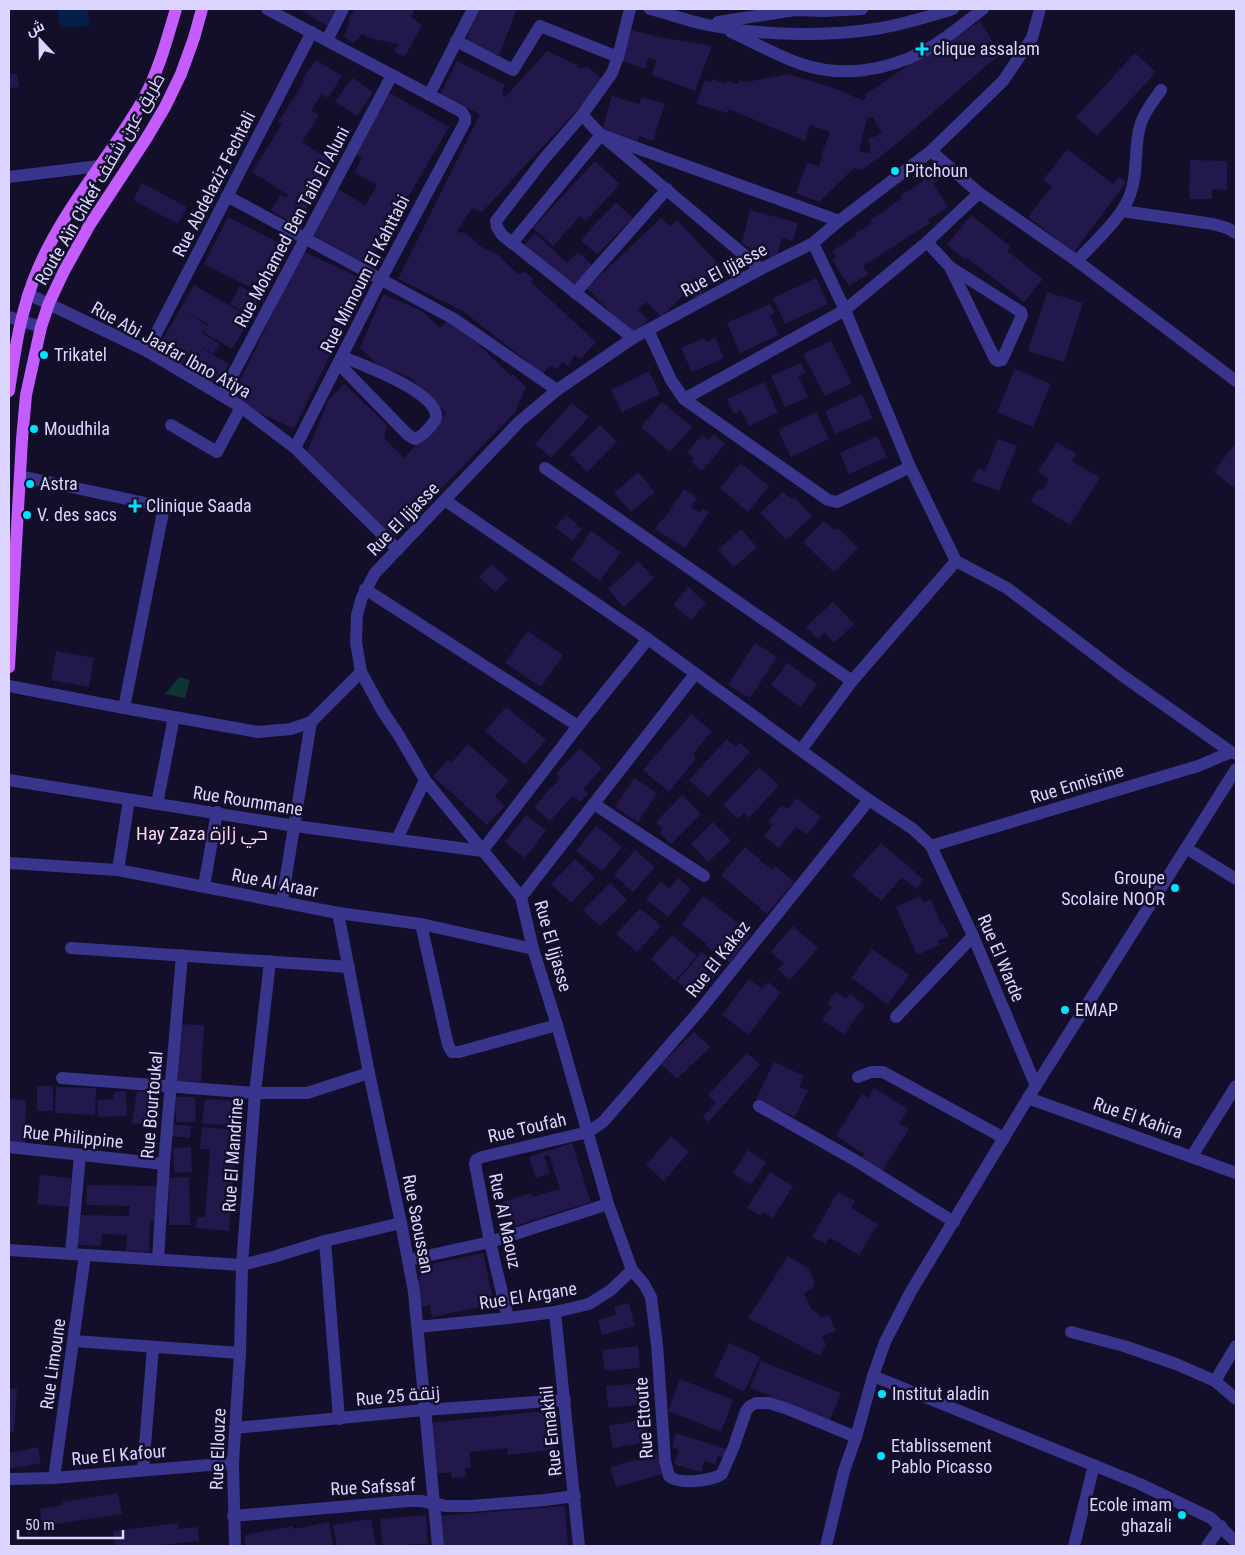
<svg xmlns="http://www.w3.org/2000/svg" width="1245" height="1555" font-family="'Roboto Condensed',Cairo,sans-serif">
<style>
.green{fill:#103333}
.water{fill:#051e4a}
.building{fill:#23184b;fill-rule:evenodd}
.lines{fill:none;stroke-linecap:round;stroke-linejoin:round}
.minor{stroke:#39348c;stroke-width:12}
.major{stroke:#c45cff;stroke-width:12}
.poi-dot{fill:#01e3ff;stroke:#130e29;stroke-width:2}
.labels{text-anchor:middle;stroke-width:5;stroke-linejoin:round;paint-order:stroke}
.poi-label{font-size:18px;fill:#dbd5ff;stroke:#130e29;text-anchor:start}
.street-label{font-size:18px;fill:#dbd5ff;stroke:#130e29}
.neighbourhood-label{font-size:19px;fill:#ffd7f0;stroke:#130e29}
</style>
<rect width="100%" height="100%" fill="#130e29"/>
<!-- green -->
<polygon class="green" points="179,677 190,680 185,698 165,694"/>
<!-- water -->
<polygon class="water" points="58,9 88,9 89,26 63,27 59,24"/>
<!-- building -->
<g class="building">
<polygon points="299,9 336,9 327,26"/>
<polygon points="356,9 415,9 411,16 422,25 405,56 399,55 394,50 399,44 373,39 362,34 353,43 344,36 347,29 350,15"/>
<polygon points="478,9 517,9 499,55 465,42"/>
<path d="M980,21L1001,55L985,67L900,141L862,170L854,168L819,202L796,193L807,163L819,166L822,157L821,156L830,132L810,125L805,141L729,109L728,113L696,104L705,80L712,82L713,79L725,84L727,81L738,84L739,80L747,82L788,74L831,87L862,100L867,97L865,94L872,90L923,55L925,57ZM874,117L876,124L882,131L877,136L868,138L871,154L859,151L867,118Z"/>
<polygon points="631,30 664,38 712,46 695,91 652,75 656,60 648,58 645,69 620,60"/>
<polygon points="547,51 577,65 578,69 588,67 604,81 482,212 472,208 457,232 466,233 480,246 498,255 518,274 525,272 533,279 531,282 596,342 581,359 574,355 569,366 562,362 557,369 550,365 543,374 463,311 398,279 480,114 440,95 457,61 505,85 502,91 504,98"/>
<polygon points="1135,53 1156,72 1097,136 1076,117"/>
<polygon points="316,60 342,76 328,98 322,94 311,111 319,115 302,142 335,163 296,226 271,210 281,195 286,198 288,195 252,172 282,124 278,122 304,82 302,80"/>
<polygon points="9,74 17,74 19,87 9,88"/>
<polygon points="352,78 373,92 357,116 335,102"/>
<polygon points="390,93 449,127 368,266 312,234 338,189 365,205 373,192 377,185 354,172 362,159 354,154"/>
<polygon points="612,96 639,104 642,97 665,104 653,141 639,136 638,141 602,130"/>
<polygon points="1067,149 1113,184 1119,177 1126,182 1074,252 1028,217 1052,186 1043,180"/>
<polygon points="1190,160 1227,161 1227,190 1212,189 1212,199 1189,199"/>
<polygon points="595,161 620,184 586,221 580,216 553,246 533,228"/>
<polygon points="933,168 940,179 933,184 948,207 928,220 930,223 863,266 868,274 849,286 832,260 836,257 832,251 856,236 855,234 872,223 870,221 902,198 900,196 923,181 921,176"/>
<polygon points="142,183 187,207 178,224 133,200"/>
<polygon points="616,203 633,218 597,254 581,241 592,227"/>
<polygon points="750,210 798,223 793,241 782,238 776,259 760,254 742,243"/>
<polygon points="971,215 1010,246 1007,251 1043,279 1024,302 967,258 966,260 947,245"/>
<polygon points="228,217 287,247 263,294 204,264"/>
<polygon points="661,218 670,227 677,220 725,271 696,299 688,291 661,317 647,302 638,310 648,320 632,335 587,288"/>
<polygon points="535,233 567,263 578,252 594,267 574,284 523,246"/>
<polygon points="303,251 366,281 294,429 231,399"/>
<polygon points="816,278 828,304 785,324 773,298"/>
<polygon points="194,285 251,318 232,349 203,332 208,324 184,311 206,325 202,333 220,344 213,354 203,348 197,357 203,349 229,364 216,387 184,369 194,351 181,365 158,348"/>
<polygon points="240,286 261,298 251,316 230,304"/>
<polygon points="1047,292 1083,303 1064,362 1028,351"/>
<polygon points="383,294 422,311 440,328 448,320 456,323 511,376 513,374 526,387 515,412 394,538 306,454 329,399 344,384 387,425 384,438 404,458 446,413 409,377 379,366 360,348"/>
<polygon points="770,304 775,313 770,316 779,335 740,353 727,323"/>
<polygon points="704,338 706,342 715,338 724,358 692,372 681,348"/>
<polygon points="831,341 852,383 825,396 803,354"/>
<polygon points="801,363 806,373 798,376 808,397 785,407 771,376"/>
<polygon points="1015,369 1051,384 1033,427 997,412"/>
<polygon points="649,371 660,394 622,412 611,390"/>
<polygon points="764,382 778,412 749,426 741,410 734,414 727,399"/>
<polygon points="862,394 873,418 835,434 825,411"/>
<polygon points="662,402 692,427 670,452 641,427"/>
<polygon points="572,403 589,417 551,458 535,444"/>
<polygon points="816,412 829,439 791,457 778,430"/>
<polygon points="600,425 617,442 587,472 570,454"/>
<polygon points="714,434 725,444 702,471 691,462 694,458 687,452 702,435 708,440"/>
<polygon points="877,436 887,457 849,474 840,453"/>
<polygon points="998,439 1017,446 999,491 972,481 978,468 985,471"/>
<polygon points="1057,442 1076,454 1072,461 1100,478 1070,525 1031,501 1038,489 1042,491 1049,479 1038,472"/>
<polygon points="1236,442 1236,489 1214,472"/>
<polygon points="741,463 769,486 748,512 720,488"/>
<polygon points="638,472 655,492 631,512 614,493"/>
<polygon points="684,489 697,498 691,507 700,513 703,508 709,512 685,548 655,529 662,519 663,520"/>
<polygon points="783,492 792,500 794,497 812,516 786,540 760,513"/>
<polygon points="566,515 582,529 572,541 555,527"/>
<polygon points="824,521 835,531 838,528 858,548 834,572 803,542"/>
<polygon points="741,529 757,547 734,567 718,550"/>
<polygon points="591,531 621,552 600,581 571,560"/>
<polygon points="638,561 654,578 624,607 608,589"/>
<polygon points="492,564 508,579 495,592 479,577"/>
<polygon points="688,587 706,603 691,620 673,605"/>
<polygon points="833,602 854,624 834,643 825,633 818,639 806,627"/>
<polygon points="528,631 563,655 541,687 505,663"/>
<polygon points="755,643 777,657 750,698 728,685"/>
<polygon points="56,651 94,658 89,687 51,680"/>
<polygon points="787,663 817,684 801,707 771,685"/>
<polygon points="506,707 546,740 525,765 485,731"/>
<polygon points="691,714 712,731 693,754 696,757 691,765 669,792 643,770"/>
<polygon points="727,739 736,747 740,743 750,752 708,797 689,780"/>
<polygon points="468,744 509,781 495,796 505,806 487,825 433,776 448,760 451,763"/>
<polygon points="580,748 602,768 583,789 588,793 580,802 573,796 550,821 534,807 560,778 556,774"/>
<polygon points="759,767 779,785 749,818 744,813 738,819 723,805"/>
<polygon points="634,778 657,793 638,822 615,807"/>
<polygon points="682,795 701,814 671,844 660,833 663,829 656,822"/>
<polygon points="797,798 821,817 807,835 796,827 779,848 764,836 773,825 768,822 782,805 788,809"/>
<polygon points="526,815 546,830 525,858 505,842"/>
<polygon points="713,822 731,841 708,862 691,844"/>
<polygon points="596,826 622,847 602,871 576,851"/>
<polygon points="881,843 924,880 916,889 902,877 881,901 852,875"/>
<polygon points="745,847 772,870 775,866 794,882 767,914 721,875"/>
<polygon points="635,850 655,867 633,892 614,875"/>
<polygon points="575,859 595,878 571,903 551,884"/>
<polygon points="678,878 691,889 668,917 646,899 661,881 669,889"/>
<polygon points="610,883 627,900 600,926 583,910"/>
<polygon points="703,896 715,904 714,905 751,933 730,963 706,946 707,944 682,925"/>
<polygon points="920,896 923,903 931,900 941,924 943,923 949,936 938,941 940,945 917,955 896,907"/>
<polygon points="640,908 661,926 637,952 616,934"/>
<polygon points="793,926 818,948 790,980 778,969 784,963 771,952"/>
<polygon points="672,935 697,956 675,981 651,959"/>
<polygon points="872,949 909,975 888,1004 851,978"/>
<polygon points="702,952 721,969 696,998 677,981"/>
<polygon points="749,979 762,989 768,982 781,992 748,1035 722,1015"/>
<polygon points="836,992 846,999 850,994 865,1005 844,1035 822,1019 832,1007 827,1003"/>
<polygon points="179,1024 204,1025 201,1082 177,1081"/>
<polygon points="694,1032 710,1047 677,1079 661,1064"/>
<polygon points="747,1053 760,1065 708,1122 703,1117 716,1103 708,1095"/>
<polygon points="774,1062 804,1076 799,1087 808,1090 795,1117 756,1099"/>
<rect x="37" y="1086" width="16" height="25"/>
<polygon points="56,1087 96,1088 95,1115 55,1113"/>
<polygon points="874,1088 908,1109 899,1123 909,1129 882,1171 861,1157 864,1154 836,1136 862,1094 868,1098"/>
<polygon points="126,1091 127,1116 98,1117 97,1100 114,1099 114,1092"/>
<polygon points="137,1091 157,1094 153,1126 132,1123"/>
<polygon points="175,1097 195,1097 196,1122 176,1122"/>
<polygon points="9,1099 26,1100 25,1143 9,1142"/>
<polygon points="205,1099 235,1101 233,1125 202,1124"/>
<polygon points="169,1124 191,1126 190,1138 168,1136"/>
<polygon points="202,1127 237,1130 229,1231 196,1228 197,1217 205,1217 210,1149 200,1149"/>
<polygon points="671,1136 689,1152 664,1181 646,1165"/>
<polygon points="572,1143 591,1202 511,1227 502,1202 531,1193 532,1197 560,1189 549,1155 544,1156 550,1173 536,1178 529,1157"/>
<polygon points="191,1147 192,1172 174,1173 173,1148"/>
<polygon points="748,1150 766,1162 751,1185 733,1173"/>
<polygon points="770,1172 793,1186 773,1218 763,1212 761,1216 747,1208"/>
<polygon points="40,1175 71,1178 69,1207 37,1204"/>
<polygon points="189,1177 190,1225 169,1225 168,1178"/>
<polygon points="87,1185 160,1186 159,1221 150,1221 149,1252 126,1251 127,1235 102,1234 101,1246 78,1245 79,1215 129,1216 130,1206 86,1205"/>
<polygon points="838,1192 855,1201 851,1208 878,1224 859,1255 829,1237 826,1244 812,1237"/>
<polygon points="483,1253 494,1304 432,1317 430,1305 421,1307 415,1281 420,1280 417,1267"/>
<polygon points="788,1256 808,1268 815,1283 811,1290 804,1293 811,1309 819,1314 821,1318 829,1315 836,1331 822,1336 826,1345 820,1356 748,1318"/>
<polygon points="629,1303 635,1326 602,1335 598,1320 616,1315 614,1307"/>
<polygon points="729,1343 760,1357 744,1392 714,1376"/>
<polygon points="638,1346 640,1368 605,1371 602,1350"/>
<polygon points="761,1361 841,1393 830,1420 750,1388"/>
<polygon points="680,1379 733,1400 721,1432 668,1411"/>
<polygon points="646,1383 647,1404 608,1408 606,1386"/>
<polygon points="9,1388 17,1389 14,1432 9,1432"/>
<polygon points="553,1410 557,1449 508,1455 507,1448 469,1452 471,1467 465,1468 466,1477 452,1478 451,1472 434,1474 431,1423"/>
<polygon points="646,1419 650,1441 613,1448 609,1426"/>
<polygon points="676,1433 726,1449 723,1458 718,1456 715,1464 704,1461 701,1472 674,1464 679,1450 672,1447"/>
<polygon points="38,1447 41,1463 9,1469 9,1453"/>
<polygon points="657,1454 662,1474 616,1487 610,1467"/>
<polygon points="118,1493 122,1514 42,1526 40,1509 63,1505 62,1502"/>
<polygon points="565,1506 568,1546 439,1546 437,1516"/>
<polygon points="426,1515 428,1544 382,1546 380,1519"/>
<polygon points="371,1519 376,1546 337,1546 333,1525"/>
<polygon points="329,1522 333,1546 245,1546 245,1535 293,1526 294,1529"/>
<polygon points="178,1523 179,1529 198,1527 199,1541 152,1546 115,1546 113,1531"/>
</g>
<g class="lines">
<!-- minor -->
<g class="minor">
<polyline points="267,9 462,112 465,117 465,122 381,279 295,448"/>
<polyline points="630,9 618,57 612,73 582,115 544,159 496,221 497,227 502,235 633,338"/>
<path d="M650,9C669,14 689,21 708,25C759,35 824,37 875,29C902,25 927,17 953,9"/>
<polyline points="718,22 795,10 824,11 862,9"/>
<path d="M731,32C754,42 777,56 801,64C842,78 886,71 924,51C945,40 964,23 983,9"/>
<polyline points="327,40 343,9"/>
<polyline points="456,41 513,70 540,26 618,57"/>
<polyline points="429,95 473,9"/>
<polyline points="582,115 601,135 761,269"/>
<polyline points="931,151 979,193 1077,261 1236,381"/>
<polyline points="9,177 99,166"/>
<polyline points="227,196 454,319 557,390"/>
<polyline points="1122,211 1213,224 1227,228 1236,233"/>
<polyline points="927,242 950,267 1021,312 1022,315 1002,360 998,361 995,359 950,267"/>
<polyline points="512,243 601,135 839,221"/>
<polyline points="813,243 845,310 910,467 956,561 1007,588 1123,676 1231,752 1236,754"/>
<path d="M1077,261C1094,242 1121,219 1130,195C1139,172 1133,145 1141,123C1145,111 1154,100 1161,90"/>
<polyline points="575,293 667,189"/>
<polyline points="28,294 147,351 241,407 295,448 398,550"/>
<polyline points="9,317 41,327"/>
<polyline points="648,330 671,380 684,399 828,500 837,502 910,467"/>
<polyline points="147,351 312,32"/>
<path d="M339,364L408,435L415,439C422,436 425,433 430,427C433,423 437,420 436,414C431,390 363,365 343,357"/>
<polyline points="222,395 392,75"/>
<polyline points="684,399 845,310 927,242 979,193"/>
<polyline points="171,425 217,452 241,407"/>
<polyline points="545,468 852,681"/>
<polyline points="20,476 164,507 124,708"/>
<polyline points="446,501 648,639 869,800 913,829 931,846 973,936 1036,1086"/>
<polyline points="365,589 578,726"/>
<polyline points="9,686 124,708 258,732 291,729 311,722"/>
<polyline points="801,750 852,681 956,561"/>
<polyline points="9,780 295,826 482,851 578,726 648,639"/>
<polyline points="157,804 174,717"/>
<polyline points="594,804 704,876"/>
<polyline points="397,839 425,780"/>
<polyline points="931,846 1198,766 1231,752"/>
<polyline points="1186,848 1236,879"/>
<polyline points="9,863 118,870 338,913 421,924 533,949"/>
<polyline points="118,870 129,800"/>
<polyline points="204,886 217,812"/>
<polyline points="521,897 695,674"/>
<polyline points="282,901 311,722 361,672"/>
<polyline points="338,913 369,1073 401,1223 414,1292 438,1546"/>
<polyline points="421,924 448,1045 452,1052 459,1052 557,1025"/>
<polyline points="71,948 349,967"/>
<polyline points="896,1017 973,936"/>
<polyline points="858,1077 871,1072 883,1072 1004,1138"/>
<polyline points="62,1078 255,1093 307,1093 369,1073"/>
<polyline points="1028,1098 1236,1173"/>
<polyline points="759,1106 853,1159 954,1222"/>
<polyline points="9,1147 164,1164"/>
<polyline points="1192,1156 1236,1086"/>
<polyline points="325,1241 339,1419"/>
<polyline points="9,1250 242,1265 273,1257 325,1241 401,1223"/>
<polyline points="71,1253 80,1155"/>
<polyline points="158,1259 164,1164 182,955"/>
<polyline points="408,1260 490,1242 608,1204"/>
<polyline points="555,1312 579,1546"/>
<polyline points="508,1318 490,1242 475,1164 476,1160 482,1157 588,1132 603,1122 700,1010 869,800"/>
<polyline points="418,1327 508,1318 555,1312 589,1304 611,1290 632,1270"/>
<polyline points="1071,1332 1124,1346 1176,1364 1215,1381 1236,1399"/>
<polyline points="74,1341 240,1353"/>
<polyline points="873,1376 1140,1484 1211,1518 1236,1542"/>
<polyline points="1215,1381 1236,1346"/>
<polyline points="235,1428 424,1410 565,1400"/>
<path d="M856,1437L785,1408L769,1403H756L750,1406L746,1411L734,1446L722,1474C712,1481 678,1485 669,1476L665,1461L657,1345L651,1297L644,1284L632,1270L608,1204L557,1025L533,949L521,897L425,780L398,734L383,712L361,672L356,642L357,615L362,597L375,573L519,422L557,390L633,338L761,269L813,243L839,221L931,151L1003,81L1032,38L1040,9"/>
<polyline points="143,1470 153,1347"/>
<polyline points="54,1478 85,1255"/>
<polyline points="9,1479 54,1478 233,1463"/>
<polyline points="233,1516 408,1501 421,1501 446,1506 471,1506 545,1500 575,1496"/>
<polyline points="235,1546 233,1463 240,1353 242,1265 255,1093 270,961"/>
<polyline points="826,1546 844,1471 856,1437 873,1376 885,1342 910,1293 1028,1098 1236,769"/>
<polyline points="1074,1546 1094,1465"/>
<polyline points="1207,1546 1221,1526"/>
</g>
<!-- major -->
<g class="major">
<path d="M9,391C15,349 21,308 38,269C64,207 111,157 144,98C159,70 167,39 176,9"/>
<polyline points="9,667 22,439 26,395 41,327 49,303 64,271 89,226 146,139 165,107 181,74 194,38 202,9"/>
</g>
</g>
<!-- markers -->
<g class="poi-dot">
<path d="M919.5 41.5h5v5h5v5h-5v5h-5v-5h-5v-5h5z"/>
<circle cx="895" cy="171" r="5"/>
<circle cx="44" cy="355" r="5"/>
<circle cx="34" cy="429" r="5"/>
<circle cx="30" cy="484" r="5"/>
<path d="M132.5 498.5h5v5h5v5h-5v5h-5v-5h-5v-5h5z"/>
<circle cx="27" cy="515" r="5"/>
<circle cx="1175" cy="888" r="5"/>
<circle cx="1065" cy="1010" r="5"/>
<circle cx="882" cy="1394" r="5"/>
<circle cx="881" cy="1456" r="5"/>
<circle cx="1182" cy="1515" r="5"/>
</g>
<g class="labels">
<!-- poi labels -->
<g class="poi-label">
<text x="933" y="55">clique assalam</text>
<text x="905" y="177">Pitchoun</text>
<text x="54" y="361">Trikatel</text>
<text x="44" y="435">Moudhila</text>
<text x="40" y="490">Astra</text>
<text x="146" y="512">Clinique Saada</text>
<text x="37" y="521">V. des sacs</text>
<text x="1165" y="884" text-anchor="end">Groupe<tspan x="1165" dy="21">Scolaire NOOR</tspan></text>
<text x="1075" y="1016">EMAP</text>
<text x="892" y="1400">Institut aladin</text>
<text x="891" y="1452">Etablissement<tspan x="891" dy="21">Pablo Picasso</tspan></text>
<text x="1172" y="1511" text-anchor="end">Ecole imam<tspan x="1172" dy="21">ghazali</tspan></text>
</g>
<!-- street labels -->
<g class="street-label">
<text transform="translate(100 179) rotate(-60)" y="6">Route Aïn Chkef طريق عين شقف</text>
<text transform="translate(214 184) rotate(-63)" y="6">Rue Abdelaziz Fechtali</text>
<text transform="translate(292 227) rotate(-62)" y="6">Rue Mohamed Ben Taib El Aluni</text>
<text transform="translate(724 270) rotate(-28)" y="6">Rue El Ijjasse</text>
<text transform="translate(365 274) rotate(-63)" y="6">Rue Mimoum El Kahttabi</text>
<text transform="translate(171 350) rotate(29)" y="6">Rue Abi Jaafar Ibno Atiya</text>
<text transform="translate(403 519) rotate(-46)" y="6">Rue El Ijjasse</text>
<text transform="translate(1077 784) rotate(-17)" y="6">Rue Ennisrine</text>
<text transform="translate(248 801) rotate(9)" y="6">Rue Roummane</text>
<text transform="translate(275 883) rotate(11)" y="6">Rue Al Araar</text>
<text transform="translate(553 946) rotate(74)" y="6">Rue El Ijjasse</text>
<text transform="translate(1001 958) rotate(67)" y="6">Rue El Warde</text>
<text transform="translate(718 959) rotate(-52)" y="6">Rue El Kakaz</text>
<text transform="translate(152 1105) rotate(-85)" y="6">Rue Bourtoukal</text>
<text transform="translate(1138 1118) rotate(19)" y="6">Rue El Kahira</text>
<text transform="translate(527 1128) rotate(-13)" y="6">Rue Toufah</text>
<text transform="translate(73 1137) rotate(6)" y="6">Rue Philippine</text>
<text transform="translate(233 1155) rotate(-86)" y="6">Rue El Mandrine</text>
<text transform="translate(505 1221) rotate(78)" y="6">Rue Al Maouz</text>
<text transform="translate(418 1224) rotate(79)" y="6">Rue Saoussan</text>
<text transform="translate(528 1296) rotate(-9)" y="6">Rue El Argane</text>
<text transform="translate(53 1364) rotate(-82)" y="6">Rue Limoune</text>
<text transform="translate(398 1396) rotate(-5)" y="6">Rue 25 زنقة</text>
<text transform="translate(644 1418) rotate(-94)" y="6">Rue Ettoute</text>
<text transform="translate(551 1431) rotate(-96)" y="6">Rue Ennakhil</text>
<text transform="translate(218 1449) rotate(-88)" y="6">Rue Ellouze</text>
<text transform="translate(119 1455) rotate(-5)" y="6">Rue El Kafour</text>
<text transform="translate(373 1487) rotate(-3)" y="6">Rue Safssaf</text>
</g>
<!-- neighbourhood labels -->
<g class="neighbourhood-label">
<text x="202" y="840">Hay Zaza حي زازة</text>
</g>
</g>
<!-- border -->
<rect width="1245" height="1555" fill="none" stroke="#dbd5ff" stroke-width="20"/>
<!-- north arrow -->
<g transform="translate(40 40) rotate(338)" stroke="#130e29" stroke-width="4" paint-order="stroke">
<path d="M0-4L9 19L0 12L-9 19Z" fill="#dbd5ff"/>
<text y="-8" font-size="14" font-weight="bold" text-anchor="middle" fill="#dbd5ff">ش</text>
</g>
<!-- scale -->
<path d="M18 1530v8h105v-8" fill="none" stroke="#dbd5ff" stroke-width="2.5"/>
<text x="25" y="1530" font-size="15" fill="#dbd5ff" stroke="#130e29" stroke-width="4" paint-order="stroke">50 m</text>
</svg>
